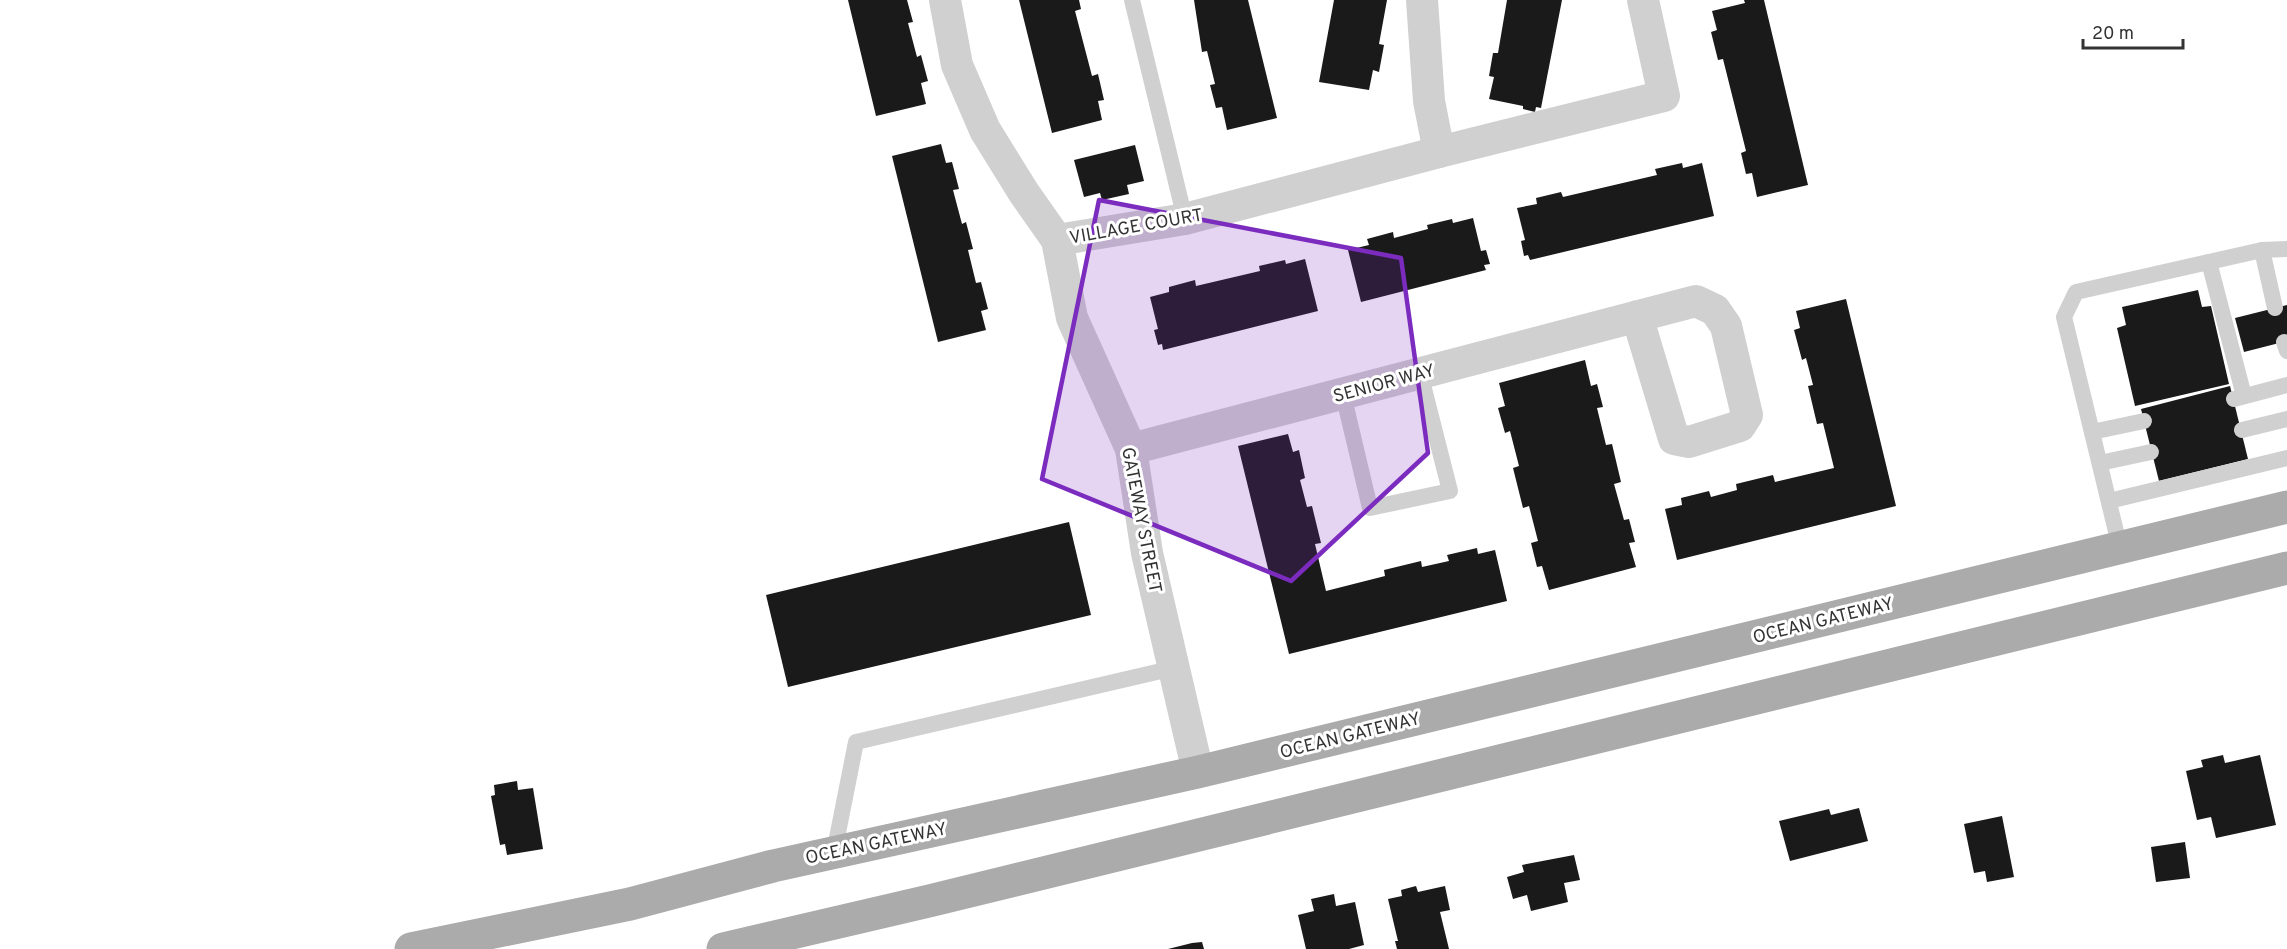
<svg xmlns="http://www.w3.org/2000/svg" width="2287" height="949" font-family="Overpass,sans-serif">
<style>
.building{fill:#1a1a1a}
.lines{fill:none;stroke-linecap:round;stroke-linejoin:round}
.lane{stroke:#d0d0d0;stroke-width:16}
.street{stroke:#d0d0d0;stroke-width:32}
.primary{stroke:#ababab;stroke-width:33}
.marked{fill:#7b2cbf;fill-opacity:0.2;stroke:#7b2cbf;stroke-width:4.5;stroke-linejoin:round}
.labels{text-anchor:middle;stroke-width:6;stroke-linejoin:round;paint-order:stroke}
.street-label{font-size:18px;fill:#333;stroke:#fff}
</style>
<rect width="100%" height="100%" fill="#fff"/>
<!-- building -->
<g class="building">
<polygon points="848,0 907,0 913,22 908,23 917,57 921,55 928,81 921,83 926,104 876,116"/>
<polygon points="1019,0 1079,0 1081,9 1075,11 1092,76 1098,74 1104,100 1098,101 1102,120 1052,133"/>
<polygon points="1194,0 1248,0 1277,118 1227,130 1222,107 1216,108 1210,85 1215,84 1207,51 1202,52"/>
<polygon points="1334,0 1387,0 1379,44 1384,45 1379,72 1373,70 1369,90 1319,82"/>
<polygon points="1507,0 1562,0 1541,108 1536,107 1535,112 1523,109 1523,106 1489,99 1494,77 1489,76 1493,53 1498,53"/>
<polygon points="1744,0 1764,0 1808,185 1757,197 1752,173 1746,174 1741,153 1746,151 1723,59 1718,60 1711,32 1717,30 1712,11 1745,3"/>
<polygon points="941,144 946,163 952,162 959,189 953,190 962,224 966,222 973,249 968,250 976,283 981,282 988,309 981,311 986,330 938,342 892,156"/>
<polygon points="1135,145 1144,181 1127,185 1129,194 1102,200 1100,193 1084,197 1074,160"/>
<polygon points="1682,163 1683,168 1702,163 1714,216 1530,260 1528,255 1524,256 1521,241 1525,240 1517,208 1537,204 1536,198 1561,192 1563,197 1657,175 1655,169"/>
<polygon points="1473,218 1481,251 1486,250 1490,264 1484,265 1486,270 1361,302 1348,250 1369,245 1367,239 1393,232 1394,238 1428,229 1427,225 1452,219 1453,223"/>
<polygon points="1305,259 1318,311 1163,350 1162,344 1158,345 1154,330 1158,329 1150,297 1169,292 1169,287 1195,280 1196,286 1260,271 1259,266 1285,260 1286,264"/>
<polygon points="2198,290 2202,307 2211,306 2229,384 2135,406 2117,328 2126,325 2122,307"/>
<polygon points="1846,299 1896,506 1677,560 1665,509 1682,505 1681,498 1709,491 1711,497 1737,490 1736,484 1773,475 1775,482 1834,468 1823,423 1817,424 1808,386 1813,385 1806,358 1802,360 1794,330 1800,328 1796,311"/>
<polygon points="2287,305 2287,341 2244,352 2235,318"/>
<polygon points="1585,360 1591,386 1597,384 1603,407 1597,408 1606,445 1612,444 1621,482 1614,484 1624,520 1629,519 1635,542 1629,543 1636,567 1549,590 1542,566 1537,567 1531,543 1538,541 1529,506 1523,508 1513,468 1519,466 1510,431 1505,433 1498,408 1505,406 1499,383"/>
<polygon points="2230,386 2248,459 2159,481 2141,409"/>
<polygon points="1288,434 1293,452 1299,450 1305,478 1300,480 1307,507 1312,506 1321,543 1315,544 1326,591 1385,576 1384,570 1421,561 1422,567 1449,561 1447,555 1477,548 1478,554 1495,550 1507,601 1289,654 1238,446"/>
<polygon points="1069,522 1091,615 788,687 766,595"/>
<polygon points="2223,755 2225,763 2260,755 2276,825 2216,838 2211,817 2197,820 2186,771 2203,767 2201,760"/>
<polygon points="517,781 518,790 533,788 543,849 507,855 505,844 500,845 491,796 495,795 494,785"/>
<polygon points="1859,808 1868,841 1790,861 1779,821 1829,809 1831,815"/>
<polygon points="2002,816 2014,877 1987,882 1985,871 1974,873 1964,824"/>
<polygon points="2185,842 2190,878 2156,882 2151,847"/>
<polygon points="1574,855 1580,880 1564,883 1568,902 1531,911 1527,895 1513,899 1507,877 1524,872 1522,865"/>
<polygon points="1416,886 1418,892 1445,886 1450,910 1440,912 1449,949 1397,949 1395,941 1398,941 1388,899 1402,896 1401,890"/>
<polygon points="1334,894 1336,906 1355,902 1364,945 1349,949 1306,949 1298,915 1314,911 1311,899"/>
<polygon points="1202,942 1204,949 1168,949 1192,943"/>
</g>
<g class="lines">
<!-- lane -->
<g class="lane">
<polyline points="1132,0 1185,219"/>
<polyline points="2262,250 2287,249"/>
<polyline points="2209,262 2244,396"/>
<polyline points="2284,342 2287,351"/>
<polyline points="1343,394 1370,508 1450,491 1420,373"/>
<polyline points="2234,399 2287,385"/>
<polyline points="2242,430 2287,419"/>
<polyline points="2092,432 2144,421"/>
<polyline points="2100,463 2151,452"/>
<polyline points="2109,501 2287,458"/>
<polyline points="2120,548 2064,317 2076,292 2262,250 2275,308"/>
<polyline points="834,853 856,742 1174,668"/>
</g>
<!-- street -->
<g class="street">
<polyline points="945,0 957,65 985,130 1024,193 1057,240 1072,318 1131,449 1147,553 1198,772"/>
<polyline points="1422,0 1429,101 1439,152 1664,96 1643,0"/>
<polyline points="1057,240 1185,219 1439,152"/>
<polyline points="1131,449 1696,301 1715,310 1726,326 1747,415 1740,426 1689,442 1674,439 1637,316"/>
</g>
<!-- primary -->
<g class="primary">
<polyline points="411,949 630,904 773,866 1198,772 2287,507"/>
<polyline points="723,949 929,901 2287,568"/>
</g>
</g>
<!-- marked area -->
<path class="marked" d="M1099,200L1401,258L1428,453L1291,581L1042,479Z"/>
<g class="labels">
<!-- street labels -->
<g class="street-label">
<text transform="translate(1136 226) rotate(-10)" y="6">VILLAGE COURT</text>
<text transform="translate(1384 383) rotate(-15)" y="6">SENIOR WAY</text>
<text transform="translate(1142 520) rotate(79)" y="6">GATEWAY STREET</text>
<text transform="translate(1823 620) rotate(-14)" y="6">OCEAN GATEWAY</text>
<text transform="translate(1350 735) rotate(-14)" y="6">OCEAN GATEWAY</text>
<text transform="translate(876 843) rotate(-12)" y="6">OCEAN GATEWAY</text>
</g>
</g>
<!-- scale -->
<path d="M2083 39v9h100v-9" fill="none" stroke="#333333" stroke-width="3"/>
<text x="2092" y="39" font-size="18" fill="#333333" stroke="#ffffff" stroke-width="4.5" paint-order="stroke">20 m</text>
</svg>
